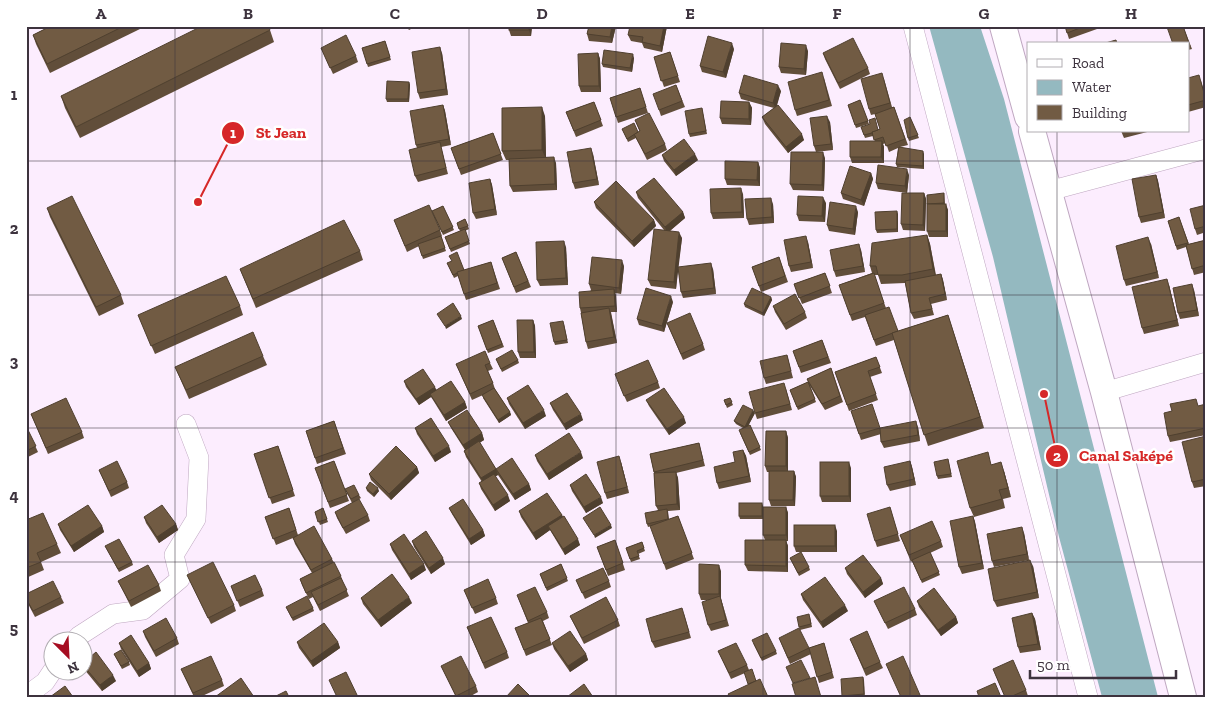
<svg xmlns="http://www.w3.org/2000/svg" width="1232" height="723" font-family="'Zilla Slab',serif">
<style>
.water{fill:#94b9c0}
.lines{fill:none;stroke-linecap:round;stroke-linejoin:round}
.street-casing{stroke:#bfa7c1;stroke-width:20}
.secondary-casing{stroke:#bfa7c1;stroke-width:28}
.street{stroke:#fff;stroke-width:19}
.secondary{stroke:#fff;stroke-width:26}
.wall{fill:#614e3a}
.shaded-wall{fill:#4f402f}
.building{fill:#715b43;stroke:#4f402f}
.grid{fill:none;stroke:#3d333e;stroke-width:1;stroke-opacity:0.55}
.leader{fill:none;stroke:#d62828;stroke-width:2}
.callout-dot{fill:#d62828;stroke:#fff;stroke-width:2}
.mark-label{font-size:15px;text-anchor:middle;font-weight:bold;fill:#fff}
.callout-label{font-size:16px;text-anchor:middle;font-weight:bold;fill:#d62828;stroke:#fff;stroke-width:5;stroke-linejoin:round;paint-order:stroke}
.neatline{fill:none;stroke:#3d333e;stroke-width:2}
.grid-label{font-size:16px;text-anchor:middle;font-weight:bold;fill:#3d333e}
</style>
<rect width="100%" height="100%" fill="#fcedfe"/>
<!-- water -->
<polygon class="water" points="929,26 980,26 1004,99 1158,697 1102,697 1059,537 993,257"/>
<g class="lines">
<!-- street casing -->
<g class="street-casing">
<g id="street">
<polyline points="913,26 1088,697"/>
<polyline points="1049,191 1206,149"/>
<polyline points="1104,392 1206,362"/>
<polyline points="75,640 79,636 113,614 143,610 180,579 174,555 196,519 199,458 186,424"/>
<polyline points="26,696 45,682 53,670"/>
</g>
</g>
<!-- secondary casing -->
<g class="secondary-casing">
<g id="secondary">
<polyline points="1003,26 1028,117"/>
<polyline points="1032,131 1104,392 1183,697"/>
</g>
</g>
<!-- street -->
<use href="#street" class="street"/>
<!-- secondary -->
<use href="#secondary" class="secondary"/>
</g>
<!-- wall -->
<g class="wall">
<polygon points="51,26 139,26 140,29 50,73 36,44 33,35"/>
<polygon points="406,26 417,26 409,30"/>
<polygon points="509,26 532,26 531,36 511,36 509,30"/>
<polygon points="589,26 616,26 612,43 589,41 587,34"/>
<polygon points="667,26 662,52 644,48 642,43 631,41 628,35"/>
<polygon points="1065,26 1096,26 1097,29 1069,39"/>
<polygon points="1183,26 1192,49 1188,50 1188,44"/>
<polygon points="270,30 274,42 80,138 65,108 61,96"/>
<polygon points="385,41 391,60 368,67 362,48"/>
<polygon points="321,48 356,56 358,62 333,74"/>
<polygon points="734,49 726,78 702,72 700,66"/>
<polygon points="808,51 806,75 781,73 779,67"/>
<polygon points="670,52 680,82 664,87 654,57"/>
<polygon points="442,53 448,95 420,99 418,93"/>
<polygon points="598,53 600,59 601,92 581,92 579,86"/>
<polygon points="823,53 868,68 870,74 840,89 825,59"/>
<polygon points="634,58 632,72 603,67 602,64"/>
<polygon points="824,78 832,106 797,116 795,110"/>
<polygon points="1188,78 1201,81 1206,98 1206,107 1188,112"/>
<polygon points="884,79 892,107 894,107 908,145 900,147 924,154 924,169 897,167 896,164 898,148 889,152 886,143 883,144 884,147 884,163 852,163 850,157 875,141 873,136 865,138 861,127 879,130 880,129 875,114 871,115 869,109"/>
<polygon points="409,82 410,85 409,102 387,102 386,99"/>
<polygon points="676,85 685,107 661,116 659,110"/>
<polygon points="640,88 648,113 618,123 610,98"/>
<polygon points="781,91 776,107 804,140 788,153 765,124 762,117 774,108 741,99 739,93"/>
<polygon points="860,100 869,124 856,128 848,105"/>
<polygon points="594,102 603,126 576,137 566,112"/>
<polygon points="749,102 752,108 751,125 722,124 720,118"/>
<polygon points="443,105 445,111 451,145 441,147 448,174 418,182 415,176 417,148 416,145"/>
<polygon points="702,108 707,134 690,137 689,134"/>
<polygon points="545,116 546,157 556,163 557,190 513,192 510,186 509,160 506,160 502,151"/>
<polygon points="910,117 919,138 909,141 908,138"/>
<polygon points="635,120 665,144 667,150 647,160 636,138 628,142 622,129 638,132 640,132"/>
<polygon points="830,122 833,150 816,152 814,146"/>
<polygon points="1121,131 1151,131 1124,138"/>
<polygon points="493,133 503,160 461,175 451,148"/>
<polygon points="593,154 599,185 575,189 573,183"/>
<polygon points="662,155 698,160 676,176 664,161"/>
<polygon points="825,158 824,191 793,190 790,184"/>
<polygon points="758,162 760,168 760,186 727,185 725,179"/>
<polygon points="871,173 873,179 864,206 843,199 841,193"/>
<polygon points="909,175 907,193 878,189 876,183"/>
<polygon points="1156,175 1158,181 1165,218 1141,223 1139,217"/>
<polygon points="490,179 492,185 497,215 476,219 473,213"/>
<polygon points="636,192 683,212 685,218 670,231 682,238 678,267 713,269 716,294 683,298 681,292 678,267 676,289 651,286 648,280 664,230 638,198"/>
<polygon points="924,193 926,199 925,231 903,230 901,224"/>
<polygon points="944,193 945,204 948,210 948,237 929,237 927,231 927,204"/>
<polygon points="743,194 744,218 713,219 711,213"/>
<polygon points="594,202 654,220 656,226 634,247 596,208"/>
<polygon points="826,203 825,222 799,221 797,215"/>
<polygon points="773,204 774,223 749,225 747,219"/>
<polygon points="1206,205 1206,232 1197,235 1195,229"/>
<polygon points="443,206 454,230 443,235 432,211"/>
<polygon points="47,208 121,295 124,304 99,316 50,217"/>
<polygon points="858,212 855,235 829,231 827,225"/>
<polygon points="898,214 898,232 877,233 876,230"/>
<polygon points="1179,217 1189,244 1206,240 1206,272 1194,275 1186,247 1177,250 1168,221"/>
<polygon points="465,219 469,229 465,231 470,244 451,252 445,237 460,231 457,223"/>
<polygon points="394,220 440,230 442,236 441,236 446,251 423,259 419,246 407,252"/>
<polygon points="927,235 930,244 936,275 941,274 943,280 947,300 931,304 934,315 914,319 911,313 905,283 881,284 878,275 874,275 886,308 898,331 948,315 984,428 928,446 894,340 876,346 865,317 852,321 839,285 872,273 870,266"/>
<polygon points="808,242 813,268 791,272 789,266"/>
<polygon points="1151,244 1159,278 1126,286 1124,280"/>
<polygon points="566,247 568,285 540,286 537,280"/>
<polygon points="861,250 865,272 836,277 834,271"/>
<polygon points="360,251 363,260 256,308 240,269"/>
<polygon points="516,252 531,287 516,293 502,258"/>
<polygon points="779,257 788,282 761,292 752,267"/>
<polygon points="491,262 500,289 466,300 458,276 454,278 447,263 464,270"/>
<polygon points="624,266 621,294 615,293 617,312 611,312 617,343 588,349 586,342 581,313 580,308 591,290 589,284"/>
<polygon points="825,273 832,293 802,304 794,284"/>
<polygon points="1169,285 1179,326 1144,334 1142,328"/>
<polygon points="1194,290 1199,316 1180,319 1178,313"/>
<polygon points="771,297 772,300 764,316 745,307 744,304"/>
<polygon points="673,302 664,332 639,325 637,319"/>
<polygon points="240,306 243,315 155,354 138,315"/>
<polygon points="773,306 805,312 807,318 786,330 775,312"/>
<polygon points="493,320 504,347 488,353 478,326"/>
<polygon points="533,320 535,326 536,358 520,358 518,352"/>
<polygon points="667,323 703,344 705,350 683,360"/>
<polygon points="564,324 568,343 555,345 554,342"/>
<polygon points="822,340 831,363 801,373 793,351"/>
<polygon points="787,355 793,378 766,384 764,378"/>
<polygon points="263,356 267,365 189,399 175,367"/>
<polygon points="876,357 882,373 870,377 878,400 849,411 835,372"/>
<polygon points="496,359 518,360 519,363 502,372"/>
<polygon points="490,363 493,369 488,371 493,383 495,389 510,412 511,415 499,423 483,398 483,395 472,400 456,364"/>
<polygon points="831,368 843,402 825,410 810,386 816,402 798,410 790,390 808,382 807,379"/>
<polygon points="617,380 658,382 660,388 627,402"/>
<polygon points="404,381 437,390 465,402 467,408 446,421 433,400 431,397 419,405 406,387"/>
<polygon points="786,389 792,410 757,419 755,413"/>
<polygon points="507,398 546,416 525,429 509,404"/>
<polygon points="730,398 733,405 727,408 724,400"/>
<polygon points="646,400 686,423 669,435 649,406"/>
<polygon points="550,403 583,420 566,430 553,410"/>
<polygon points="1206,404 1206,435 1170,442 1168,436"/>
<polygon points="851,411 880,428 918,427 920,441 884,448 881,442 881,434 861,440"/>
<polygon points="755,413 748,426 750,425 761,450 750,455 740,433 743,428 736,424 734,421"/>
<polygon points="31,414 82,432 84,438 48,454"/>
<polygon points="334,421 346,454 317,464 306,431"/>
<polygon points="448,422 482,433 484,440 479,443 496,469 529,484 531,490 515,500 498,475 495,476 510,501 495,511 481,489 479,483 482,482 466,457 464,451 465,450 451,428"/>
<polygon points="26,426 38,452 26,458"/>
<polygon points="415,428 451,452 435,462 417,434"/>
<polygon points="786,431 788,438 788,471 794,471 796,477 795,506 771,506 769,500 769,472 767,472 765,466"/>
<polygon points="1206,436 1206,486 1194,488 1192,482"/>
<polygon points="699,443 705,466 676,473 678,478 680,510 668,511 669,519 678,516 694,559 666,570 651,526 648,527 647,524 658,510 656,506 654,473 650,454"/>
<polygon points="278,446 295,496 272,504 254,454"/>
<polygon points="743,450 746,456 751,482 719,489 717,483 735,462"/>
<polygon points="535,455 583,458 549,480 537,461"/>
<polygon points="948,459 952,477 938,479 937,476"/>
<polygon points="334,461 349,501 330,508 315,468"/>
<polygon points="910,461 912,467 916,485 890,491 887,485"/>
<polygon points="621,462 629,493 607,499 605,493"/>
<polygon points="992,464 1004,471 1011,497 1003,499 1005,508 974,517 970,508"/>
<polygon points="417,467 419,473 391,500 371,480 369,474"/>
<polygon points="851,468 851,502 822,502 820,496"/>
<polygon points="99,470 127,482 129,488 111,497"/>
<polygon points="570,485 603,503 586,513 572,491"/>
<polygon points="366,488 379,491 374,497 367,491"/>
<polygon points="345,489 359,495 361,498 352,503"/>
<polygon points="763,506 763,519 740,519 739,516"/>
<polygon points="786,507 788,513 788,541 786,541 788,546 788,572 748,571 745,565 765,540 763,535"/>
<polygon points="890,507 900,541 877,547 875,541"/>
<polygon points="289,508 298,535 332,559 341,576 343,582 349,596 320,611 313,597 309,599 302,585 300,579 312,573 295,544 293,538 276,545 265,517"/>
<polygon points="323,508 328,522 320,525 315,512"/>
<polygon points="449,508 483,530 485,536 471,545 452,514"/>
<polygon points="519,511 562,515 580,545 565,555 550,530 536,540 521,517"/>
<polygon points="335,512 368,515 370,521 346,534 337,518"/>
<polygon points="973,516 975,522 984,569 962,574 959,567"/>
<polygon points="144,517 176,524 178,530 159,543 146,523"/>
<polygon points="26,520 57,544 61,553 41,562 44,570 26,578"/>
<polygon points="58,524 102,526 104,532 74,552 60,530"/>
<polygon points="837,531 837,552 796,552 794,546"/>
<polygon points="1024,533 1029,560 994,567 992,561"/>
<polygon points="900,535 941,541 943,547 930,553 940,575 922,583 912,561 911,562"/>
<polygon points="615,540 625,570 608,576 597,547"/>
<polygon points="412,541 445,564 431,574 414,547"/>
<polygon points="642,542 645,551 638,554 640,559 631,562 626,548"/>
<polygon points="390,544 426,570 411,580 392,550"/>
<polygon points="105,546 132,562 133,565 119,572"/>
<polygon points="790,558 809,567 810,570 799,576"/>
<polygon points="561,564 568,581 547,591 540,574"/>
<polygon points="1033,566 1039,598 997,607 994,601"/>
<polygon points="845,568 881,578 883,584 865,598 847,574"/>
<polygon points="721,571 721,599 729,626 711,631 708,625 708,600 701,600 699,594"/>
<polygon points="187,575 234,605 236,611 211,624"/>
<polygon points="576,580 609,581 611,587 585,599"/>
<polygon points="118,581 159,585 161,591 131,607"/>
<polygon points="231,586 262,590 264,596 240,607"/>
<polygon points="464,590 496,598 498,604 475,614"/>
<polygon points="26,594 61,597 64,603 35,617 26,600"/>
<polygon points="801,594 848,611 823,628 803,600"/>
<polygon points="517,595 547,612 549,618 543,621 552,645 526,656 515,628 528,623"/>
<polygon points="361,598 412,603 381,627 363,604"/>
<polygon points="874,601 915,609 917,615 888,629"/>
<polygon points="917,601 956,617 958,623 941,636 919,607"/>
<polygon points="286,607 313,608 314,611 293,621"/>
<polygon points="1032,613 1035,619 1041,650 1020,653 1018,647"/>
<polygon points="684,614 691,638 655,648 652,642"/>
<polygon points="570,616 618,620 620,626 584,644"/>
<polygon points="810,617 812,627 800,630 799,627"/>
<polygon points="467,627 507,652 509,658 485,669"/>
<polygon points="143,631 177,638 179,644 156,657 145,637"/>
<polygon points="779,638 809,648 824,643 834,678 819,683 811,654 790,664"/>
<polygon points="850,639 880,662 883,668 866,676"/>
<polygon points="297,642 338,642 340,648 313,667 299,648"/>
<polygon points="119,643 149,663 151,669 139,677 121,649"/>
<polygon points="552,643 586,654 588,660 570,672 554,649"/>
<polygon points="753,643 776,651 777,654 762,661"/>
<polygon points="718,651 747,665 749,670 756,681 749,685 745,673 731,679"/>
<polygon points="114,654 129,662 130,665 122,669"/>
<polygon points="82,664 116,681 102,691 84,669"/>
<polygon points="441,666 476,686 478,692 469,697 456,697"/>
<polygon points="181,669 222,680 224,686 200,697 194,697"/>
<polygon points="993,669 1026,690 1028,696 1026,697 1005,697"/>
<polygon points="863,677 864,680 865,697 843,697 842,696"/>
</g>
<!-- shaded-wall -->
<g class="shaded-wall">
<polygon points="529,26 532,26 531,36 529,30"/>
<polygon points="612,26 616,26 612,43 610,37"/>
<polygon points="664,26 667,26 662,52 660,46"/>
<polygon points="732,43 734,49 726,78 723,72"/>
<polygon points="806,45 808,51 806,75 804,69"/>
<polygon points="440,47 442,53 448,95 446,89"/>
<polygon points="598,53 600,59 601,92 599,86"/>
<polygon points="633,54 634,58 632,72 630,68"/>
<polygon points="409,82 410,85 409,102 408,99"/>
<polygon points="778,85 781,91 776,109 773,103"/>
<polygon points="749,102 752,108 751,125 749,119"/>
<polygon points="443,105 445,111 451,145 449,139"/>
<polygon points="542,107 545,116 546,159 542,150"/>
<polygon points="827,116 830,122 833,150 831,144"/>
<polygon points="802,134 804,140 788,153 786,147"/>
<polygon points="882,141 884,147 884,163 881,157"/>
<polygon points="591,148 593,154 599,185 597,179"/>
<polygon points="923,151 924,154 924,169 923,166"/>
<polygon points="823,152 825,158 824,191 822,185"/>
<polygon points="695,154 698,160 676,176 674,170"/>
<polygon points="554,157 556,163 557,190 555,184"/>
<polygon points="758,162 760,168 760,186 757,180"/>
<polygon points="907,169 909,175 907,193 905,186"/>
<polygon points="871,173 873,179 864,206 861,200"/>
<polygon points="1156,175 1158,181 1165,218 1163,212"/>
<polygon points="490,179 492,185 497,215 495,209"/>
<polygon points="741,188 743,194 744,218 742,212"/>
<polygon points="924,193 926,199 925,231 923,225"/>
<polygon points="823,197 826,203 825,222 822,216"/>
<polygon points="771,198 773,204 774,223 772,217"/>
<polygon points="946,204 948,210 948,237 946,231"/>
<polygon points="856,206 858,212 855,235 853,229"/>
<polygon points="897,211 898,214 898,232 897,229"/>
<polygon points="683,212 685,218 667,233 665,227"/>
<polygon points="654,220 656,226 634,247 632,241"/>
<polygon points="679,232 682,238 676,289 674,282"/>
<polygon points="927,235 930,244 936,278 933,269"/>
<polygon points="806,236 808,242 813,268 811,262"/>
<polygon points="1148,237 1151,244 1159,278 1157,272"/>
<polygon points="564,241 566,247 568,285 566,278"/>
<polygon points="859,244 861,250 865,272 863,266"/>
<polygon points="622,260 624,266 621,294 619,288"/>
<polygon points="711,263 713,269 716,294 714,288"/>
<polygon points="941,274 943,280 947,300 945,294"/>
<polygon points="1167,279 1169,285 1179,326 1177,320"/>
<polygon points="1192,284 1194,290 1199,316 1197,310"/>
<polygon points="614,289 616,295 617,312 615,306"/>
<polygon points="671,296 673,302 664,332 662,326"/>
<polygon points="771,297 772,300 764,316 763,313"/>
<polygon points="609,308 611,314 617,343 614,337"/>
<polygon points="948,315 952,327 984,428 980,417"/>
<polygon points="461,316 462,319 446,329 445,326"/>
<polygon points="533,320 535,326 536,358 534,352"/>
<polygon points="435,387 438,393 430,394 431,397 419,405 416,399"/>
<polygon points="465,402 467,408 446,421 444,415"/>
<polygon points="544,410 546,416 525,429 523,423"/>
<polygon points="753,410 755,413 746,430 745,427"/>
<polygon points="510,412 511,415 499,423 498,420"/>
<polygon points="581,414 583,420 566,430 564,424"/>
<polygon points="684,417 686,423 669,435 667,429"/>
<polygon points="916,421 918,427 920,441 918,435"/>
<polygon points="786,431 788,438 788,472 786,466"/>
<polygon points="482,433 484,440 466,451 463,445"/>
<polygon points="449,446 451,452 435,462 433,456"/>
<polygon points="743,450 746,456 751,482 749,476"/>
<polygon points="581,452 583,458 549,480 547,474"/>
<polygon points="619,456 621,462 629,493 627,487"/>
<polygon points="910,461 912,467 916,485 914,479"/>
<polygon points="849,462 851,468 851,502 849,496"/>
<polygon points="1001,462 1004,471 1011,497 1008,488"/>
<polygon points="417,467 419,473 391,500 389,494"/>
<polygon points="496,469 498,475 483,484 481,478"/>
<polygon points="794,471 796,477 795,506 793,500"/>
<polygon points="676,472 678,478 680,510 677,504"/>
<polygon points="529,484 531,490 515,500 513,494"/>
<polygon points="378,488 379,491 374,497 373,494"/>
<polygon points="508,495 510,501 495,511 493,505"/>
<polygon points="601,497 603,503 586,513 584,507"/>
<polygon points="762,503 763,506 763,519 762,516"/>
<polygon points="786,507 788,513 788,541 786,535"/>
<polygon points="562,515 564,521 548,526 550,530 536,540 533,533"/>
<polygon points="973,516 975,522 984,569 982,563"/>
<polygon points="176,524 178,530 159,543 157,537"/>
<polygon points="611,525 612,528 595,538 594,535"/>
<polygon points="835,525 837,531 837,552 835,546"/>
<polygon points="102,526 104,532 74,552 71,546"/>
<polygon points="1022,527 1024,533 1029,560 1027,554"/>
<polygon points="483,530 485,536 471,545 469,539"/>
<polygon points="578,539 580,545 565,555 563,549"/>
<polygon points="786,540 788,546 788,572 786,566"/>
<polygon points="443,558 445,564 431,574 429,568"/>
<polygon points="1030,560 1033,566 1039,598 1037,592"/>
<polygon points="424,564 426,570 411,580 409,574"/>
<polygon points="719,565 721,571 721,599 729,626 719,594"/>
<polygon points="881,578 883,584 865,598 863,592"/>
<polygon points="409,597 412,603 381,627 378,620"/>
<polygon points="845,605 848,611 823,628 821,622"/>
<polygon points="1032,613 1035,619 1041,650 1038,644"/>
<polygon points="956,617 958,623 941,636 938,630"/>
<polygon points="338,642 340,648 313,667 311,661"/>
<polygon points="586,654 588,660 570,672 568,666"/>
<polygon points="149,663 151,669 139,677 137,671"/>
<polygon points="113,675 116,681 102,691 100,685"/>
</g>
<!-- building -->
<g class="building">
<polygon points="51,26 124,26 47,64 33,35"/>
<polygon points="202,26 268,26 270,30 76,127 61,96"/>
<rect x="509" y="26" width="20" height="4"/>
<polygon points="589,26 612,26 610,37 587,34"/>
<polygon points="630,26 664,26 660,46 642,42 643,37 628,35"/>
<polygon points="1065,26 1085,26 1067,33"/>
<polygon points="1169,26 1183,26 1190,46 1188,47 1188,44 1173,44 1167,27"/>
<polygon points="346,35 356,56 330,68 321,48"/>
<polygon points="708,36 732,43 723,72 700,66"/>
<polygon points="853,38 868,68 838,83 823,53"/>
<polygon points="1116,40 1117,44 1102,44"/>
<polygon points="385,41 390,57 367,64 362,48"/>
<polygon points="781,43 806,45 804,69 779,67"/>
<polygon points="440,47 446,89 418,93 412,52"/>
<polygon points="604,50 633,54 630,68 602,64"/>
<polygon points="670,52 678,76 661,81 654,57"/>
<polygon points="598,53 599,86 579,86 578,54"/>
<polygon points="822,72 829,100 795,110 788,82"/>
<polygon points="882,73 890,103 869,109 861,79"/>
<polygon points="744,75 778,85 773,103 739,93"/>
<polygon points="1199,75 1206,100 1188,105 1188,78"/>
<polygon points="387,81 409,82 408,99 386,99"/>
<polygon points="676,85 682,101 659,110 653,94"/>
<polygon points="640,88 646,107 616,117 610,98"/>
<polygon points="860,100 868,121 855,125 848,105"/>
<polygon points="721,101 749,102 749,119 720,118"/>
<polygon points="594,102 601,120 574,131 566,112"/>
<polygon points="443,105 449,139 416,145 410,111"/>
<polygon points="778,105 802,134 786,147 762,117"/>
<polygon points="542,107 542,150 502,151 502,108"/>
<polygon points="894,107 905,139 886,146 883,137 874,140 872,132 880,129 875,114"/>
<polygon points="702,108 706,131 689,134 685,111"/>
<polygon points="649,113 665,144 645,154 634,134 640,131 635,120"/>
<polygon points="827,116 831,144 814,146 810,118"/>
<polygon points="910,117 918,135 908,138 904,120"/>
<polygon points="875,118 878,130 872,132 872,133 864,135 861,127 870,124 869,120"/>
<polygon points="634,123 638,132 627,139 622,129"/>
<polygon points="493,133 501,154 459,169 451,148"/>
<polygon points="684,139 695,154 674,170 662,155"/>
<polygon points="850,141 882,141 881,157 850,157"/>
<polygon points="440,142 446,168 415,176 409,150"/>
<polygon points="899,147 923,151 923,166 896,164"/>
<polygon points="591,148 597,179 573,183 567,152"/>
<polygon points="791,152 823,152 822,185 790,184"/>
<polygon points="554,157 555,184 510,186 509,159"/>
<polygon points="725,161 758,162 757,180 725,179"/>
<polygon points="878,165 907,169 905,186 876,183"/>
<polygon points="850,166 871,173 861,200 841,193"/>
<polygon points="1156,175 1163,212 1139,217 1132,179"/>
<polygon points="654,178 683,212 665,227 636,192"/>
<polygon points="490,179 495,209 473,213 469,183"/>
<polygon points="616,181 654,220 632,241 594,202"/>
<polygon points="741,188 742,212 711,213 710,189"/>
<polygon points="902,193 924,193 923,225 901,224"/>
<polygon points="944,193 944,203 927,204 927,195"/>
<polygon points="72,196 121,295 96,307 47,208"/>
<polygon points="798,196 823,197 822,216 797,215"/>
<polygon points="771,198 772,217 747,219 745,199"/>
<polygon points="830,202 856,206 853,229 827,225"/>
<rect x="927" y="204" width="19" height="27"/>
<polygon points="429,205 440,230 405,246 394,220"/>
<polygon points="1206,205 1206,226 1195,229 1190,209"/>
<polygon points="443,206 453,227 442,232 432,211"/>
<polygon points="897,211 897,229 876,230 875,212"/>
<polygon points="1179,217 1188,243 1176,246 1168,221"/>
<polygon points="465,219 468,226 459,229 457,223"/>
<polygon points="344,220 360,251 253,299 240,269"/>
<polygon points="465,229 469,241 450,249 445,237"/>
<polygon points="654,229 679,232 674,282 648,280"/>
<polygon points="927,235 933,269 902,275 878,275 876,266 870,266 872,243"/>
<polygon points="441,236 445,248 422,256 418,244"/>
<polygon points="806,236 811,262 789,266 784,240"/>
<polygon points="1148,237 1157,272 1124,280 1116,246"/>
<polygon points="1206,240 1206,265 1192,269 1186,245"/>
<polygon points="564,241 566,278 537,280 536,242"/>
<polygon points="859,244 863,266 834,271 830,250"/>
<polygon points="457,252 464,270 453,275 447,263 452,261 449,256"/>
<polygon points="516,252 528,281 514,287 502,258"/>
<polygon points="592,257 622,260 619,288 589,284"/>
<polygon points="779,257 785,276 759,286 752,267"/>
<polygon points="491,262 497,283 464,294 457,272"/>
<polygon points="711,263 714,288 681,292 678,267"/>
<polygon points="825,273 830,286 799,298 794,284"/>
<polygon points="874,273 884,303 850,315 839,285"/>
<polygon points="941,274 945,294 929,298 932,309 911,313 905,281"/>
<polygon points="226,276 240,306 151,346 138,315"/>
<polygon points="1167,279 1177,320 1142,328 1132,287"/>
<polygon points="1192,284 1197,310 1178,313 1173,288"/>
<polygon points="646,288 671,296 662,326 637,319"/>
<polygon points="752,288 771,297 763,313 744,304"/>
<polygon points="614,289 615,306 580,308 579,292"/>
<polygon points="795,294 805,312 784,324 773,306"/>
<polygon points="453,303 461,316 445,326 437,314"/>
<polygon points="889,307 898,331 874,340 865,315"/>
<polygon points="609,308 614,337 586,342 581,313"/>
<polygon points="690,313 703,344 681,354 667,323"/>
<polygon points="948,315 980,417 924,435 892,333"/>
<polygon points="493,320 502,344 487,350 478,326"/>
<polygon points="517,320 533,320 534,352 518,352"/>
<polygon points="563,321 567,340 554,342 550,323"/>
<polygon points="253,332 263,356 186,390 175,367"/>
<polygon points="822,340 828,357 799,367 793,351"/>
<polygon points="512,350 518,360 501,369 496,359"/>
<polygon points="485,351 490,363 485,365 493,383 470,394 456,364"/>
<polygon points="787,355 791,371 764,378 760,361"/>
<polygon points="876,357 880,367 868,371 876,394 847,405 835,372"/>
<polygon points="648,360 658,382 624,396 615,374"/>
<polygon points="831,368 840,396 822,404 807,379"/>
<polygon points="423,369 435,387 416,399 404,381"/>
<polygon points="451,381 465,402 444,415 430,394"/>
<polygon points="808,382 815,399 797,407 790,390"/>
<polygon points="784,383 790,404 755,413 749,392"/>
<polygon points="528,385 544,410 523,423 507,398"/>
<polygon points="494,388 510,412 498,420 482,395"/>
<polygon points="664,388 684,417 667,429 646,400"/>
<polygon points="567,393 581,414 564,424 550,403"/>
<polygon points="66,398 82,432 46,448 31,414"/>
<polygon points="730,398 732,402 726,405 724,400"/>
<polygon points="1196,399 1198,406 1206,404 1206,428 1168,436 1164,413 1172,411 1170,404"/>
<polygon points="872,404 880,428 859,434 851,411"/>
<polygon points="743,405 753,410 745,427 734,421"/>
<polygon points="467,410 482,433 463,445 448,422"/>
<polygon points="431,418 449,446 433,456 415,428"/>
<polygon points="334,421 343,448 315,458 306,431"/>
<polygon points="916,421 918,435 881,442 880,428"/>
<polygon points="750,425 760,447 749,452 739,430"/>
<polygon points="26,426 36,446 26,451"/>
<polygon points="766,431 786,431 786,466 765,466"/>
<polygon points="569,433 581,452 547,474 535,455"/>
<polygon points="1206,436 1206,479 1192,482 1182,442"/>
<polygon points="479,441 496,469 481,478 464,451"/>
<polygon points="699,443 703,460 654,472 650,454"/>
<polygon points="278,446 293,490 269,498 254,454"/>
<polygon points="396,446 417,467 389,494 369,474"/>
<polygon points="743,450 749,476 717,483 714,467 735,462 733,452"/>
<polygon points="988,452 991,465 1001,462 1008,488 999,490 1002,499 970,508 957,461"/>
<polygon points="619,456 627,487 605,493 597,462"/>
<polygon points="512,458 529,484 513,494 496,469"/>
<polygon points="948,459 951,474 937,476 934,462"/>
<polygon points="117,461 127,482 109,491 99,470"/>
<polygon points="334,461 347,495 328,502 315,468"/>
<polygon points="910,461 914,479 887,485 884,467"/>
<rect x="820" y="462" width="29" height="34"/>
<polygon points="769,471 794,471 793,500 769,500"/>
<polygon points="676,472 677,504 656,506 654,473"/>
<polygon points="494,474 508,495 493,505 479,483"/>
<polygon points="586,474 601,497 584,507 570,485"/>
<polygon points="370,482 378,488 373,494 366,488"/>
<polygon points="354,485 359,495 351,499 345,489"/>
<polygon points="547,493 562,515 533,533 519,511"/>
<polygon points="359,499 368,515 343,528 335,512"/>
<polygon points="463,499 483,530 469,539 449,508"/>
<rect x="739" y="503" width="23" height="13"/>
<polygon points="88,505 102,526 71,546 58,524"/>
<polygon points="162,505 176,524 157,537 144,517"/>
<polygon points="600,507 611,525 594,535 583,518"/>
<rect x="763" y="507" width="23" height="28"/>
<polygon points="890,507 898,534 875,541 867,514"/>
<polygon points="289,508 296,530 273,539 265,517"/>
<polygon points="323,508 327,519 318,522 315,512"/>
<polygon points="667,509 668,519 647,524 645,513"/>
<polygon points="43,513 57,544 37,553 41,562 26,568 26,520"/>
<polygon points="564,516 578,539 563,549 548,526"/>
<polygon points="678,516 692,553 664,564 650,526"/>
<polygon points="973,516 982,563 959,567 950,521"/>
<polygon points="932,521 941,541 909,555 900,535"/>
<rect x="794" y="525" width="41" height="21"/>
<polygon points="314,526 332,559 311,570 293,538"/>
<polygon points="1022,527 1027,554 992,561 987,534"/>
<polygon points="426,531 443,558 429,568 412,541"/>
<polygon points="404,534 424,564 409,574 390,544"/>
<polygon points="119,539 132,562 118,569 105,546"/>
<polygon points="615,540 623,563 606,570 597,547"/>
<polygon points="745,540 786,540 786,566 745,565"/>
<polygon points="642,542 644,548 637,551 639,556 630,559 626,548"/>
<polygon points="801,552 809,567 798,573 790,558"/>
<polygon points="930,552 939,572 921,580 912,560"/>
<polygon points="863,555 881,578 863,592 845,568"/>
<polygon points="1030,560 1037,592 994,601 988,569"/>
<polygon points="213,562 234,605 208,618 187,575"/>
<polygon points="334,562 341,576 306,593 300,579"/>
<polygon points="561,564 567,578 546,588 540,574"/>
<polygon points="699,564 719,565 719,594 699,594"/>
<polygon points="148,565 159,585 129,601 118,581"/>
<polygon points="603,568 609,581 582,593 576,580"/>
<polygon points="392,574 409,597 378,620 361,598"/>
<polygon points="255,575 262,590 237,601 231,586"/>
<polygon points="825,577 845,605 821,622 801,594"/>
<polygon points="341,578 347,590 318,605 311,592"/>
<polygon points="488,579 496,598 472,608 464,590"/>
<polygon points="53,581 61,597 33,611 26,598 26,594"/>
<polygon points="535,587 547,612 528,621 517,595"/>
<polygon points="904,587 915,609 885,623 874,601"/>
<polygon points="934,588 956,617 938,630 917,601"/>
<polygon points="307,596 313,608 292,618 286,607"/>
<polygon points="720,596 726,620 708,625 702,602"/>
<polygon points="606,597 618,620 582,638 570,616"/>
<polygon points="682,608 689,632 652,642 646,619"/>
<polygon points="1032,613 1038,644 1018,647 1012,618"/>
<polygon points="809,614 811,624 799,627 797,617"/>
<polygon points="491,617 507,652 483,663 467,627"/>
<polygon points="166,618 177,638 154,651 143,631"/>
<polygon points="541,618 550,639 524,650 515,628"/>
<polygon points="324,623 338,642 311,661 297,642"/>
<polygon points="799,628 809,648 788,658 779,638"/>
<polygon points="570,631 586,654 568,666 552,643"/>
<polygon points="867,631 880,662 864,669 850,639"/>
<polygon points="767,633 776,651 761,658 752,640"/>
<polygon points="131,635 149,663 137,671 119,643"/>
<polygon points="736,643 747,665 729,673 718,651"/>
<polygon points="824,643 832,672 817,677 809,648"/>
<polygon points="121,650 129,662 121,666 114,654"/>
<polygon points="96,652 113,675 100,685 82,664"/>
<polygon points="211,656 222,680 193,693 181,669"/>
<polygon points="461,656 476,686 456,696 441,666"/>
<polygon points="903,656 920,695 916,697 901,697 886,664"/>
<polygon points="801,660 810,678 793,683 786,667"/>
<polygon points="1013,660 1026,690 1010,697 1005,697 993,669"/>
<polygon points="752,669 756,681 748,684 744,672"/>
<polygon points="346,672 358,697 337,697 329,680"/>
<polygon points="815,677 821,697 796,697 792,684"/>
<polygon points="863,677 864,694 842,696 841,679"/>
<polygon points="241,678 254,697 215,697"/>
<polygon points="760,679 768,697 730,697 728,694"/>
<polygon points="995,683 1001,697 979,697 977,691"/>
<polygon points="518,684 531,697 506,697"/>
<polygon points="584,684 593,697 567,697"/>
<polygon points="65,686 73,697 50,697"/>
<polygon points="286,691 289,697 274,697"/>
</g>
<!-- grid -->
<path class="grid" d="M175,26V697M322,26V697M469,26V697M616,26V697M763,26V697M910,26V697M1057,26V44M1057,131V697M26,161H1206M26,295H1206M26,428H1206M26,562H1206"/>
<!-- callouts -->
<path class="leader" d="M198 202L233 133M1044 394L1057 456"/>
<g class="callout-dot">
<circle cx="198" cy="202" r="5"/>
<circle cx="1044" cy="394" r="5"/>
<circle cx="233" cy="133" r="12"/>
<circle cx="1057" cy="456" r="12"/>
</g>
<g class="mark-label">
<text x="233" y="138">1</text>
<text x="1057" y="461">2</text>
</g>
<g class="callout-label">
<text x="281" y="138">St Jean</text>
<text x="1126" y="461">Canal Saképé</text>
</g>
<!-- border -->
<rect width="1232" height="723" fill="none" stroke="#ffffff" stroke-width="55"/>
<!-- legend -->
<rect x="1027" y="42" width="162" height="90" fill="#ffffff" stroke="#b1adb2"/>
<rect x="1037" y="59" width="25" height="8" fill="#ffffff" stroke="#b1adb2"/>
<text x="1072" y="68" font-size="15" fill="#3d333e">Road</text>
<rect x="1037" y="80" width="25" height="15" fill="#94b9c0" stroke="#b1adb2"/>
<text x="1072" y="92" font-size="15" fill="#3d333e">Water</text>
<rect x="1037" y="105" width="25" height="15" fill="#715b43" stroke="#b1adb2"/>
<text x="1072" y="118" font-size="15" fill="#3d333e">Building</text>
<!-- north arrow -->
<g transform="translate(68 656) rotate(156)"><circle r="24" fill="#ffffff" stroke="#b1adb2"/>
<path d="M0-4L9 19L0 12L-9 19Z" fill="#a60d21"/>
<text y="-8" font-size="14" font-weight="bold" text-anchor="middle" fill="#3d333e">N</text>
</g>
<!-- scale -->
<path d="M1030 670v8h146v-8" fill="none" stroke="#3d333e" stroke-width="2.5"/>
<text x="1037" y="670" font-size="15" fill="#3d333e" stroke="#ffffff" stroke-width="4" paint-order="stroke">50 m</text>
<rect x="28" y="28" width="1176" height="668" class="neatline"/>
<g class="grid-label">
<text x="101" y="19">A</text>
<text x="248" y="19">B</text>
<text x="395" y="19">C</text>
<text x="542" y="19">D</text>
<text x="690" y="19">E</text>
<text x="837" y="19">F</text>
<text x="984" y="19">G</text>
<text x="1131" y="19">H</text>
<text x="14" y="100">1</text>
<text x="14" y="234">2</text>
<text x="14" y="367">3</text>
<text x="14" y="501">4</text>
<text x="14" y="634">5</text>
</g>
</svg>
